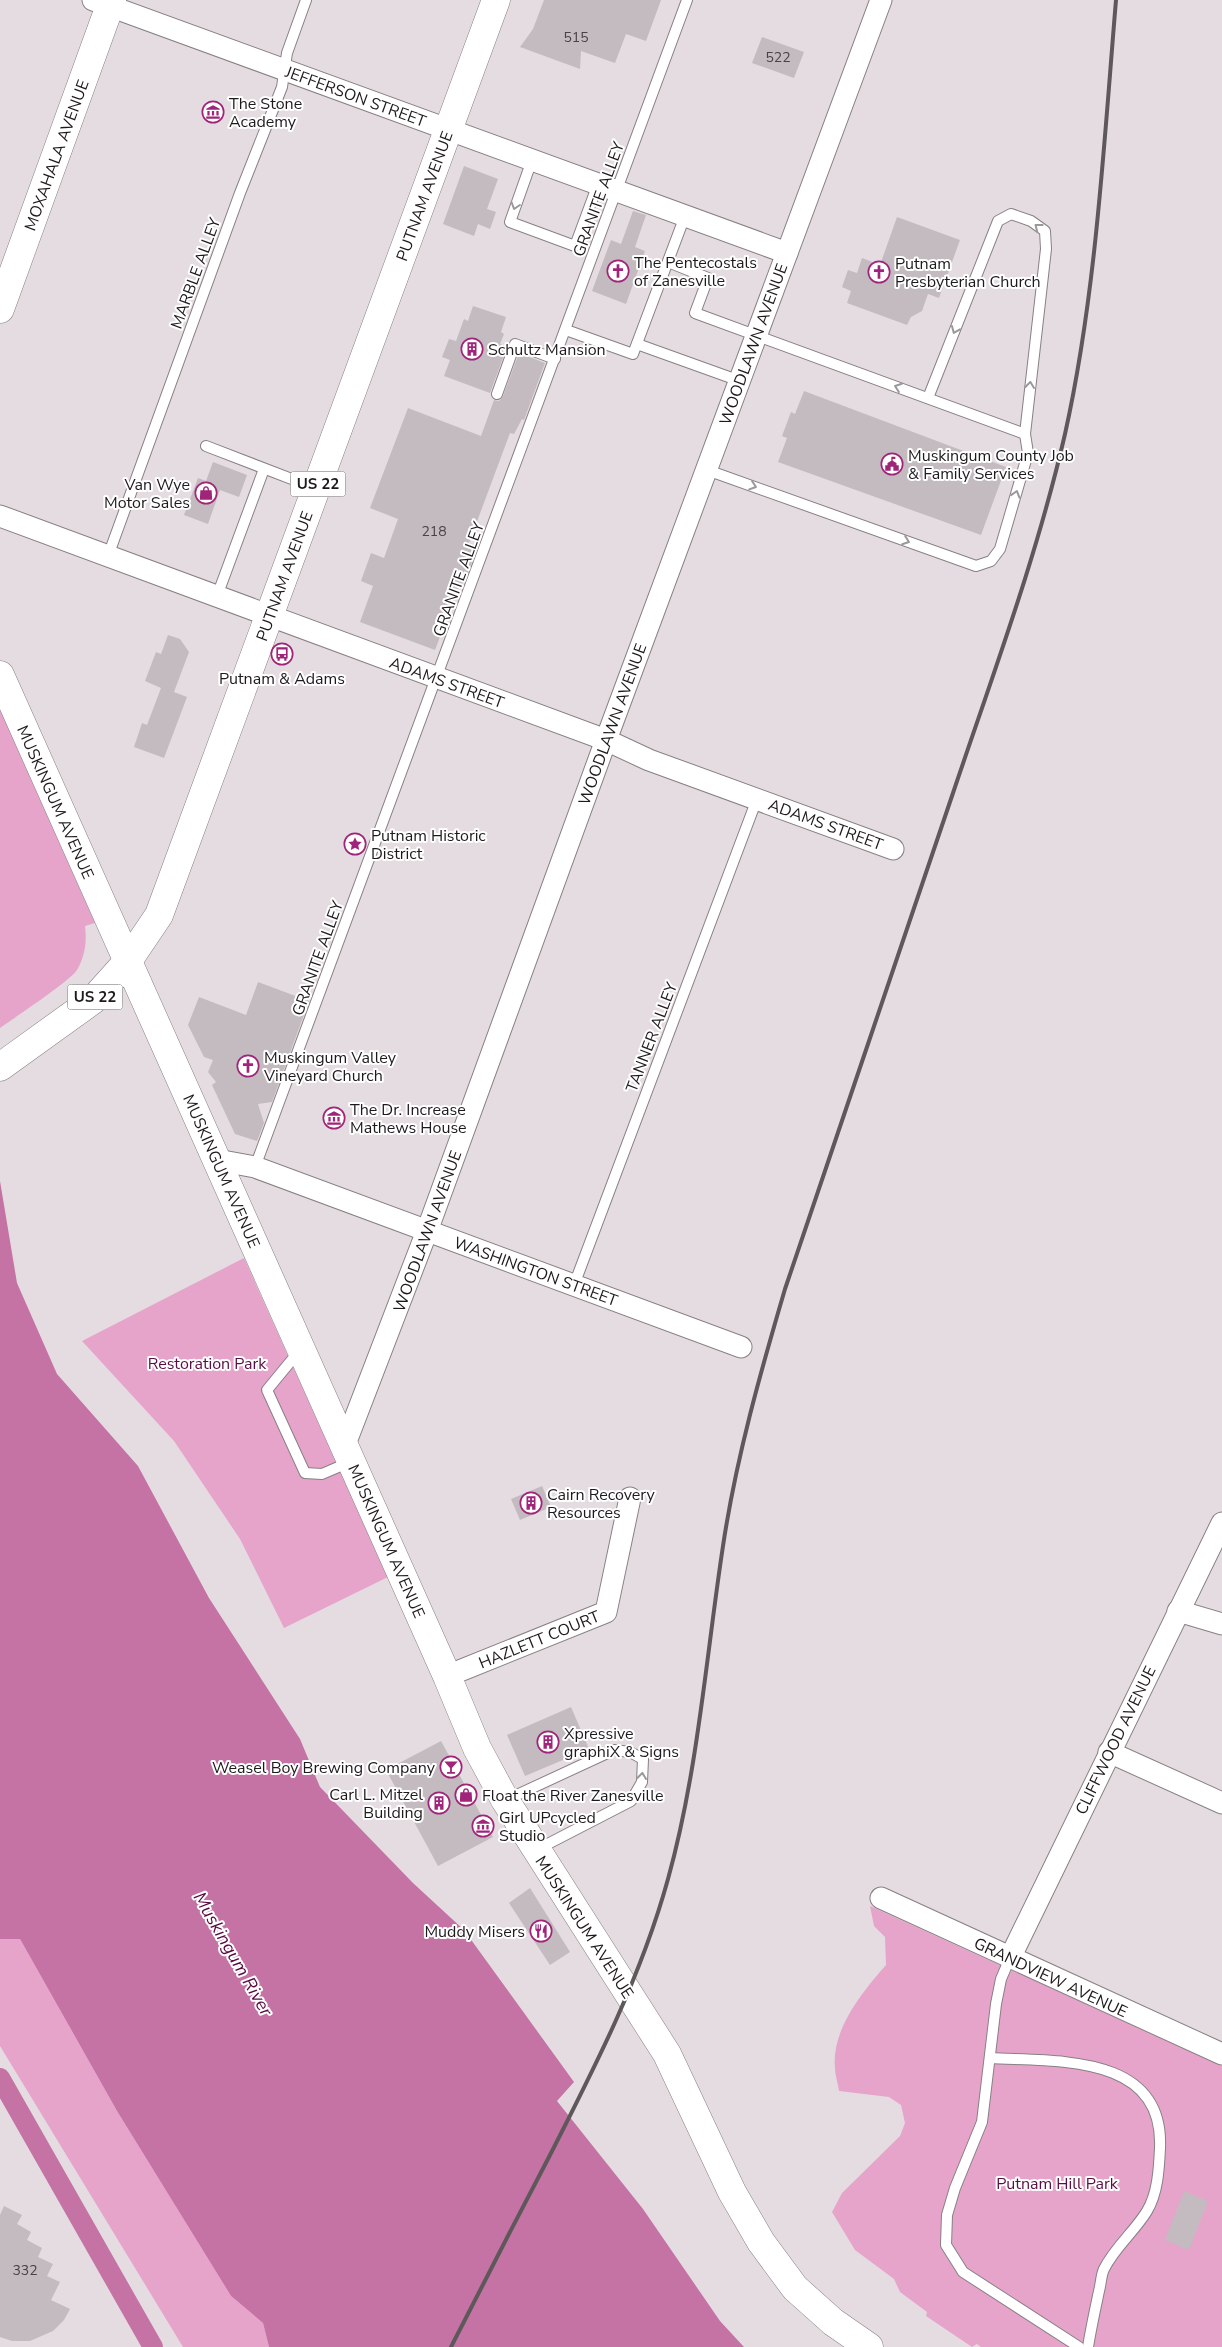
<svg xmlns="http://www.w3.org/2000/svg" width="1222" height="2347" font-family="'Nunito Sans',sans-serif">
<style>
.green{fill:#e6a4cb}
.water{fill:#c572a5}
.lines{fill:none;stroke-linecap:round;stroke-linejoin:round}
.canal{stroke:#c572a5;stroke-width:20}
.building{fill:#c3bbbf}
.lane-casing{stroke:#888084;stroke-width:12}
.street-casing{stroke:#888084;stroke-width:23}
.secondary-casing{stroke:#888084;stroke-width:29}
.primary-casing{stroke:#888084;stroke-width:29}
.lane{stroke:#fff;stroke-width:10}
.street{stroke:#fff;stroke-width:21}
.secondary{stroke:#fff;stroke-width:28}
.primary{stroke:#fff;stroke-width:28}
.rail{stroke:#5e585b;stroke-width:4}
.oneway{stroke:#9a9899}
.labels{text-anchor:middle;stroke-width:4;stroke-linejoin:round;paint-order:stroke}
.number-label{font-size:14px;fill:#474245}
.shield{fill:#fff;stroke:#625f60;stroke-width:1}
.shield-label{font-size:15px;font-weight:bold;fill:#1e1a1c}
.street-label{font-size:16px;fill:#1e1a1c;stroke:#fff}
.poi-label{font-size:16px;fill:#1e1a1c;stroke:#fff;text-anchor:start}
.park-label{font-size:16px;fill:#5a0e43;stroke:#fff}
.water-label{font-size:18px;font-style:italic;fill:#56083f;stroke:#fff}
</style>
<rect width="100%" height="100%" fill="#e5dce1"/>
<!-- green -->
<g class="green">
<path d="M0,709L95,923L85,926C87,942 85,956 77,970C70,981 14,1018 0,1028Z"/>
<polygon points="244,1258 388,1577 284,1628 240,1539 174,1441 82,1341"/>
<path d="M870,1906L1222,2066V2347H981L977,2344L972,2347L926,2316L927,2312L900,2292L894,2279L855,2250L832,2212L842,2193L900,2136L905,2123L901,2105L889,2097L839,2091C838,2083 835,2075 835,2068C831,2030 863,1991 886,1965L885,1937L874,1926Z"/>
<polygon points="0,1939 20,1939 117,2111 231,2296 263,2323 269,2347 183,2347 0,2046"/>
</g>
<!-- water -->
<polygon class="water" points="0,1181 17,1283 57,1374 138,1466 209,1598 300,1739 320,1787 413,1883 464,1930 574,2082 557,2101 643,2209 720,2321 744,2347 269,2347 263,2323 231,2296 117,2111 20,1939 0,1939"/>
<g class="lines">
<!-- canal -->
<polyline class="canal" points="0,2078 153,2347"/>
</g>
<!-- building -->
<g class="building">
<polygon points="544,0 661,0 646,41 626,34 615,63 581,51 580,69 520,47 533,29"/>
<polygon points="762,37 804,52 794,78 752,63"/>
<polygon points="464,166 498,179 487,209 496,212 490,229 478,224 474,236 443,224"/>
<polygon points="633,211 646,215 635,247 645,251 626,304 592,291 611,240 621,244"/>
<polygon points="897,217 960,240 939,298 928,294 922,311 911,317 907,325 847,303 851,291 842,287 848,270 857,273 862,258 880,265"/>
<polygon points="473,306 506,317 501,332 504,334 500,344 507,347 490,393 444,376 450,360 442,357 449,339 456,341 464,319 468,321"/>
<polygon points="519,353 545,363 524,420 522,419 514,434 510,433 469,543 478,546 465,580 459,587 435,650 360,622 373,586 361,581 371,553 384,558 398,519 370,508 408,408 481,436 494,400 499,401 503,396"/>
<polygon points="804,391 1006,467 981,535 778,462 787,438 782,436 791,412 795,414"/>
<polygon points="213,462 247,475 239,497 220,490 208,524 184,515 198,478 206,481"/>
<polygon points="168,635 180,639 189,652 174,692 187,697 164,758 134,747 142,723 147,725 161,688 145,681 156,652 161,654"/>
<polygon points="258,982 309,1001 272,1102 258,1104 264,1123 257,1141 235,1134 212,1085 216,1082 208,1072 213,1060 204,1057 188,1025 199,997 246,1015"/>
<polygon points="542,1486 551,1507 520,1520 511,1499"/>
<polygon points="571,1707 589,1749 525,1776 507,1735"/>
<polygon points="441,1741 493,1837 438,1866 386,1770"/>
<polygon points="530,1888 570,1952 550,1965 509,1903"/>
<polygon points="1184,2191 1208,2201 1189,2250 1165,2240"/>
<polygon points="4,2206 22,2215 17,2224 31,2232 27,2240 42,2248 38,2257 53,2264 47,2276 60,2282 51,2300 70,2309 64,2320 53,2331 30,2341 12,2341 0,2337 0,2215"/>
</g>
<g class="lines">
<!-- lane casing -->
<g class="lane-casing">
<g id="lane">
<polyline points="532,160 510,222 575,246 598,184"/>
<polyline points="668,262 708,278 695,313 1025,434 1028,453 1000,549 991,561 976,566 707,470"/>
<polyline points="566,330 633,354 685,216"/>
<polyline points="637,344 740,381"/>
<polyline points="497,394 515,344 555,359"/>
<polyline points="928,398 998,221 1011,214 1031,221 1045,231 1046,249 1025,434"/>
<polyline points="206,446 315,488"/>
<polyline points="108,556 240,193 282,87 287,53 306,0"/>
<polyline points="217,596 264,469"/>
<polyline points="255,1167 687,0"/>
<polyline points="574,1285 757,799"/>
<polyline points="300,1350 267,1390 305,1473 322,1474 350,1462"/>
<polyline points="506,1800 614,1750 630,1752 643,1759 642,1782 631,1801 538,1849"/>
<polyline points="1010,1958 1001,1979 996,2004 982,2122 955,2188 947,2215 946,2245 963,2272 1079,2347"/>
<path d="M990,2058C1056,2062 1164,2053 1160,2148C1159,2168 1158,2193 1147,2211C1135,2231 1115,2247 1104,2269C1101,2275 1101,2284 1099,2291C1095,2310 1091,2328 1088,2347"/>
</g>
</g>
<!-- street casing -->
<g class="street-casing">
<g id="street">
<polyline points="93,0 787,253"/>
<polyline points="0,516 606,740 649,760 893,849"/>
<polyline points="217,1160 255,1167 741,1347"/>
<polyline points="344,1447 427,1231 606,740 881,0"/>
<polyline points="1178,1611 1222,1624"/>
<polyline points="447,1676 606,1612 630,1498"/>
<polyline points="1109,1752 1222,1803"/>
<polyline points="881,1898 1222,2054"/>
<polyline points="1010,1958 1222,1523"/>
</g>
</g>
<!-- secondary casing -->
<g class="secondary-casing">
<g id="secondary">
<polyline points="0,309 112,0"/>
<polyline points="0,675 447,1676 477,1748 505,1800 667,2054 732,2192 761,2242 795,2288 833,2322 869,2347"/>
</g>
</g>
<!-- primary casing -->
<g class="primary-casing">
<polyline id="primary" points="0,1067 93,1000 128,961 159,915 496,0"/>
</g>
<!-- lane -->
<use href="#lane" class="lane"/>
<!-- street -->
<use href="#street" class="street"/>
<!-- secondary -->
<use href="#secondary" class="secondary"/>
<!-- primary -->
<use href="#primary" class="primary"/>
<!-- rail -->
<path class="rail" d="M451,2347C483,2284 516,2220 549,2157C595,2067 641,1977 668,1879C698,1771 706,1657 723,1546C736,1459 760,1374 785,1289C841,1124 897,958 953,793C993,674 1037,556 1065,434C1096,295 1104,142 1116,0"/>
</g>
<!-- one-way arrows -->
<defs><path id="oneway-chevron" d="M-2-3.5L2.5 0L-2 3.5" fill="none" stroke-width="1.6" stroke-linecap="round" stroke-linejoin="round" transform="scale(1.25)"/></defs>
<g class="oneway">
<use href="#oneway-chevron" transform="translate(515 206) rotate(108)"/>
<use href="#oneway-chevron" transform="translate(1038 227) rotate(-142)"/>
<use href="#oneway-chevron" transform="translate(955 330) rotate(113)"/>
<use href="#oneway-chevron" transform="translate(1030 385) rotate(-83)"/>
<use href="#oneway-chevron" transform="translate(898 387) rotate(-160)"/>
<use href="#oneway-chevron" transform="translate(753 486) rotate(19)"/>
<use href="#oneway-chevron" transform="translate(1016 494) rotate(-73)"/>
<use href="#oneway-chevron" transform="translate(906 541) rotate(20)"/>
<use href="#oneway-chevron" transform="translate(642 1776) rotate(-83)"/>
</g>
<!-- icons -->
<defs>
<g id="museum-ring" transform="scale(1.125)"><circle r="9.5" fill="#fff" stroke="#a0257a" stroke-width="1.5"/><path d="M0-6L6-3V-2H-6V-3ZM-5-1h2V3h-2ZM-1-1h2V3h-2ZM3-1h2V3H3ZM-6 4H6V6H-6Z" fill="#a0257a"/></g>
<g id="church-ring" transform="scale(1.125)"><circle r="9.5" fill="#fff" stroke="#a0257a" stroke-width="1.5"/><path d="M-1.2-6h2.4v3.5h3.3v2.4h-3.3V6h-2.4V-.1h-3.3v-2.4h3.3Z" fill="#a0257a"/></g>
<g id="building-ring" transform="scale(1.125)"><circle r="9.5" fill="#fff" stroke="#a0257a" stroke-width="1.5"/><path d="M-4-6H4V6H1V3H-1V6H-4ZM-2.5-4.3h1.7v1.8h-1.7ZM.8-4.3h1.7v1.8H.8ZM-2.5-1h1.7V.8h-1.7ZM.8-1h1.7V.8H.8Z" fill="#a0257a"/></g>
<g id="civic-ring" transform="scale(1.125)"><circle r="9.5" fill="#fff" stroke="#a0257a" stroke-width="1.5"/><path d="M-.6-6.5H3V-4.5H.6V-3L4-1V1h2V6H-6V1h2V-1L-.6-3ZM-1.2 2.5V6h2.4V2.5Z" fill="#a0257a"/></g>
<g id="shop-ring" transform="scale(1.125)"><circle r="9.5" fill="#fff" stroke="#a0257a" stroke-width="1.5"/><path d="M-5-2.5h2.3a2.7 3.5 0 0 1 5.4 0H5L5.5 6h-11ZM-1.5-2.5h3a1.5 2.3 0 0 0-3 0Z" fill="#a0257a"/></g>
<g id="bus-ring" transform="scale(1.125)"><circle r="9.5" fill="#fff" stroke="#a0257a" stroke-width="1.5"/><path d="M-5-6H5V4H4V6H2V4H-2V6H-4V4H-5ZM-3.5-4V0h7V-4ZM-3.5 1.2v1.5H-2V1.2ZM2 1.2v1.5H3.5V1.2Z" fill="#a0257a"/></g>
<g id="sight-ring" transform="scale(1.125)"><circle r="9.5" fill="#fff" stroke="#a0257a" stroke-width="1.5"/><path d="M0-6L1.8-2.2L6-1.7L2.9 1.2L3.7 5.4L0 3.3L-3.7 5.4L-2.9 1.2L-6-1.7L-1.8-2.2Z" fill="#a0257a"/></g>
<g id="bar-ring" transform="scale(1.125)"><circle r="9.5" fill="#fff" stroke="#a0257a" stroke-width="1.5"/><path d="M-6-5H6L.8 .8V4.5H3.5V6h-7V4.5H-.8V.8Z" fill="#a0257a"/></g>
<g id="restaurant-ring" transform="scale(1.125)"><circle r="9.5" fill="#fff" stroke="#a0257a" stroke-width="1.5"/><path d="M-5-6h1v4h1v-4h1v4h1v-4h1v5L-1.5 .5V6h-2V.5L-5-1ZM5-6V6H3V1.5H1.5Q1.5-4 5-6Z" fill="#a0257a"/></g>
</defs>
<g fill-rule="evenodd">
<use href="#museum-ring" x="213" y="112"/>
<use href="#church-ring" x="618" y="271"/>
<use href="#church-ring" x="879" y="272"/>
<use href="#building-ring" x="472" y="349"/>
<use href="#civic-ring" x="892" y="464"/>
<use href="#shop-ring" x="206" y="493"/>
<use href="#bus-ring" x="282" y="654"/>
<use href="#sight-ring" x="355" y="844"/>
<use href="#church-ring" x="248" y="1066"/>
<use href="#museum-ring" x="334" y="1118"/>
<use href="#building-ring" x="531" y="1503"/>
<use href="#building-ring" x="548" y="1742"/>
<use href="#bar-ring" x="451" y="1767"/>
<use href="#shop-ring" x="466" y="1795"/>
<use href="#building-ring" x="439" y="1803"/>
<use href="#museum-ring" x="483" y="1826"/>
<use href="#restaurant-ring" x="541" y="1931"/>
</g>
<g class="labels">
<!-- number labels -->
<g class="number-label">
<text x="576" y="42">515</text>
<text x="778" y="62">522</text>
<text x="434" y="536">218</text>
<text x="25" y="2275">332</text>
</g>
<!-- shield labels -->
<g class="shield">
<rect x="290.5" y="471.5" width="55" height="25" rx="4"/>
<rect x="67.5" y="984.5" width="55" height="25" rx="4"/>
</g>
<g class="shield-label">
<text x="318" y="489">US 22</text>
<text x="95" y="1002">US 22</text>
</g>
<!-- street labels -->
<g class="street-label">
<text transform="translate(356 96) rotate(20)" y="6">JEFFERSON STREET</text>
<text transform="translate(56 155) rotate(-70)" y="6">MOXAHALA AVENUE</text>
<text transform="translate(424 196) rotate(-70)" y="6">PUTNAM AVENUE</text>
<text transform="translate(598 199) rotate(-70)" y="6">GRANITE ALLEY</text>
<text transform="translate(195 273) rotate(-70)" y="6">MARBLE ALLEY</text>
<text transform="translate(753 344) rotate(-70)" y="6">WOODLAWN AVENUE</text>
<text transform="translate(284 576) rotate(-70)" y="6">PUTNAM AVENUE</text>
<text transform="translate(458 579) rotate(-70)" y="6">GRANITE ALLEY</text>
<text transform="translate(447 682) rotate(20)" y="6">ADAMS STREET</text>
<text transform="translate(612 724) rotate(-70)" y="6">WOODLAWN AVENUE</text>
<text transform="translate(56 802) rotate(66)" y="6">MUSKINGUM AVENUE</text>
<text transform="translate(826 824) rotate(20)" y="6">ADAMS STREET</text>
<text transform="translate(317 958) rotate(-70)" y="6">GRANITE ALLEY</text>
<text transform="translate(651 1037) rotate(-69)" y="6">TANNER ALLEY</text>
<text transform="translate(222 1171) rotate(66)" y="6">MUSKINGUM AVENUE</text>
<text transform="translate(427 1231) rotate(-70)" y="6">WOODLAWN AVENUE</text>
<text transform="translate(536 1271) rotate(20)" y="6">WASHINGTON STREET</text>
<text transform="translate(387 1541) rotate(66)" y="6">MUSKINGUM AVENUE</text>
<text transform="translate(539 1639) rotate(-22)" y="6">HAZLETT COURT</text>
<text transform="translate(1115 1740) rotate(-64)" y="6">CLIFFWOOD AVENUE</text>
<text transform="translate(585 1927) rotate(57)" y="6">MUSKINGUM AVENUE</text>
<text transform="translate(1051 1977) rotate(25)" y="6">GRANDVIEW AVENUE</text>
</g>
<!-- poi labels -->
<g class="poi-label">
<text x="229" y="109">The Stone<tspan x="229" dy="18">Academy</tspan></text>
<text x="634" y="268">The Pentecostals<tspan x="634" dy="18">of Zanesville</tspan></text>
<text x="895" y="269">Putnam<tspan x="895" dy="18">Presbyterian Church</tspan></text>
<text x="488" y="355">Schultz Mansion</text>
<text x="908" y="461">Muskingum County Job<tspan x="908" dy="18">&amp; Family Services</tspan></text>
<text x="190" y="490" text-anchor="end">Van Wye<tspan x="190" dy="18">Motor Sales</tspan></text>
<text x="282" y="684" text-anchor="middle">Putnam &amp; Adams</text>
<text x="371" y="841">Putnam Historic<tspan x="371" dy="18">District</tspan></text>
<text x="264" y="1063">Muskingum Valley<tspan x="264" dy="18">Vineyard Church</tspan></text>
<text x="350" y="1115">The Dr. Increase<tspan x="350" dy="18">Mathews House</tspan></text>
<text x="547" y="1500">Cairn Recovery<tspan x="547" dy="18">Resources</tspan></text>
<text x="564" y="1739">Xpressive<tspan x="564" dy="18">graphiX &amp; Signs</tspan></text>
<text x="435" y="1773" text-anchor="end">Weasel Boy Brewing Company</text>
<text x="423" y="1800" text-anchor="end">Carl L. Mitzel<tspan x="423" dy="18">Building</tspan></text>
<text x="482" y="1801">Float the River Zanesville</text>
<text x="499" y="1823">Girl UPcycled<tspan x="499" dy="18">Studio</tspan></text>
<text x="525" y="1937" text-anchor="end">Muddy Misers</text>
</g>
<!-- park labels -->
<g class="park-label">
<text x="207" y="1369">Restoration Park</text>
<text x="1057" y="2189">Putnam Hill Park</text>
</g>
<!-- water labels -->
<g class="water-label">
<text transform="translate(233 1954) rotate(60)" y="6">Muskingum River</text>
</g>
</g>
</svg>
